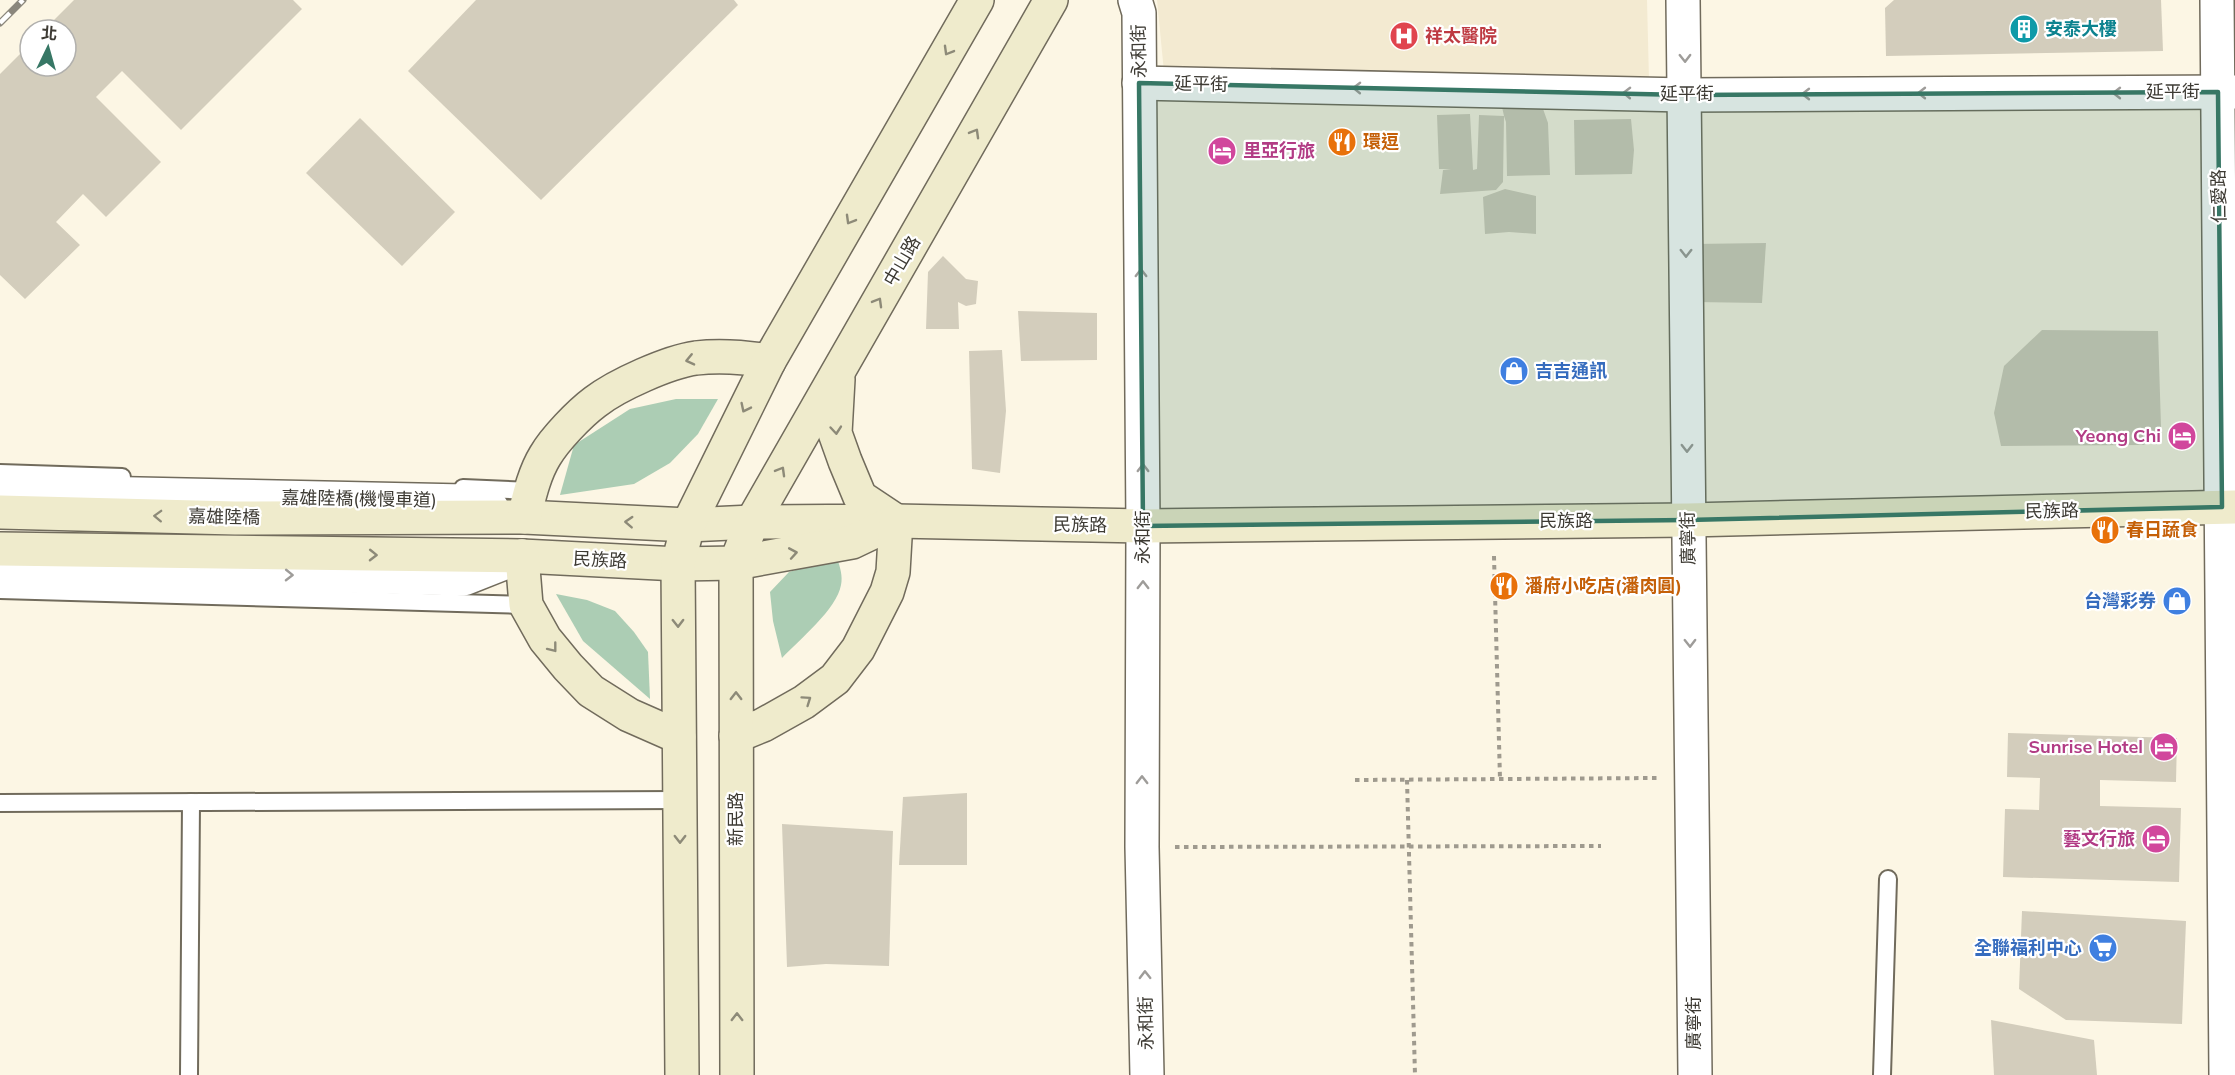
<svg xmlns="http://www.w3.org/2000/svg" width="2235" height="1075" font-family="Mulish,'Noto Sans TC',sans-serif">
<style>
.built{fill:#f3ead1}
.green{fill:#accdb4}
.building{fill:#d3cdbc}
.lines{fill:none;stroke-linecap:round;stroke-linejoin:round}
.lane-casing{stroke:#716b5c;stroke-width:20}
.street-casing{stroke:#716b5c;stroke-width:36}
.secondary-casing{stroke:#716b5c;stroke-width:36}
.path{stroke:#9f9a8e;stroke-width:4;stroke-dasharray:4.5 4.5;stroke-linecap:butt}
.lane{stroke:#fff;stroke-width:16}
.street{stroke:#fff;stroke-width:33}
.secondary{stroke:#efebcc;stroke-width:33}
.rail-casing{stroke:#8b877c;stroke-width:7}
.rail{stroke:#fff;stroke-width:4.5;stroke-dasharray:14;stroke-linecap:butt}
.oneway{stroke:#8d8a78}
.oneway2{stroke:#9e9c99}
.marked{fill:#377765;fill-opacity:0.2;stroke:#377765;stroke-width:4.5;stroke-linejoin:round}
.labels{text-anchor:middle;stroke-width:4.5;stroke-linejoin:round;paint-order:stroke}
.culture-label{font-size:18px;font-weight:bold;fill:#0d838f;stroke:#fff;text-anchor:start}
.health-label{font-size:18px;font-weight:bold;fill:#be3a42;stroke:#fff;text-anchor:start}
.street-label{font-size:18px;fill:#3d3a33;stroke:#fff}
.food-label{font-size:18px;font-weight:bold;fill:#c56008;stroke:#fff;text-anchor:start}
.hotel-label{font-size:18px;font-weight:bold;fill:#b23c85;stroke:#fff;text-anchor:end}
.shop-label{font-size:18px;font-weight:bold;fill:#366cbe;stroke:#fff;text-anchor:end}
</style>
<rect width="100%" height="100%" fill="#fcf6e4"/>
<!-- built -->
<polygon class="built" points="1157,0 1647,0 1649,80 1164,72"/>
<!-- green -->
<g class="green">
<polygon points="676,399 718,399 698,434 670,463 634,484 560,495 574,445 630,409"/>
<path d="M837,558C840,567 843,576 841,585C837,609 799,640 782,658L773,621L770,592L789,572Z"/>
<polygon points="556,594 587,600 615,611 634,632 648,652 650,699 583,641"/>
</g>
<!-- building -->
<g class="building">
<polygon points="74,0 293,0 302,9 181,130 122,71 96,97 161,162 106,217 83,194 56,222 80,245 25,299 0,275 0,74 30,44 30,66 66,66 66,30 44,30"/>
<polygon points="476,0 734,0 738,5 541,200 408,71"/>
<polygon points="1894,0 2161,0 2163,51 1886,56 1885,8"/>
<polygon points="1542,106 1548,123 1550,175 1507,176 1506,122 1504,116 1503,182 1496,190 1440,194 1443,170 1451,169 1439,169 1437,115 1470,114 1473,170 1477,169 1479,115 1504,116 1502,107"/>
<polygon points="360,118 455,212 402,266 306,173"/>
<polygon points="1631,119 1634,150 1632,174 1575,175 1574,120"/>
<polygon points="1505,189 1536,196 1536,234 1509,232 1485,234 1483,197"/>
<polygon points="1766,243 1762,303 1694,302 1693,244"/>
<polygon points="943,256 966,279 978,281 976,304 966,306 958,302 959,329 926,329 928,272"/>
<polygon points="1018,311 1097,313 1097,360 1021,361"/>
<polygon points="2042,330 2158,331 2161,427 2144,445 2001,446 1994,413 2004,366"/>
<polygon points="1002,350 1006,411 1000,473 972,469 969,351"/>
<polygon points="2008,733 2177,738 2176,782 2100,780 2100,806 2181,808 2179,882 2003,877 2005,809 2039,810 2040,778 2007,777"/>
<polygon points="967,793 967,865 899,865 903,797"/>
<polygon points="782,824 893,831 889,966 826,964 787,967"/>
<polygon points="2022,911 2186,921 2182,1024 2066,1020 2019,989"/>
<polygon points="1991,1020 2094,1040 2097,1075 1994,1075"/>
</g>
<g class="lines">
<!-- lane casing -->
<g class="lane-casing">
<g id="lane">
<polyline points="0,473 122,477"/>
<polyline points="463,488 531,491"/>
<polyline points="0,590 526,605"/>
<polyline points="0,803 680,800"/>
<polyline points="189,1075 191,802"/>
<polyline points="1882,1075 1888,879"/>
</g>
</g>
<!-- street casing -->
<g class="street-casing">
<g id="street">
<polyline points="1135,0 1139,13 1143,526 1142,847 1147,1075"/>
<polyline points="1683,0 1695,1075"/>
<polyline points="2217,0 2226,1075"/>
<polyline points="1139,83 1685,95 2235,92"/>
<polyline points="0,491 465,501 492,508"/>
<polyline points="0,568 464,579 522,556"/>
</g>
</g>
<!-- secondary casing -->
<g class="secondary-casing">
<g id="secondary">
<polyline points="0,512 235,518 524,517 688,525 752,522 896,521 860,497 845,461 835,433 838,379"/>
<path d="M524,517C529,497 534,474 545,456C555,439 579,414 595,402C617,385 668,362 696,358C721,355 744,357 769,361"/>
<polyline points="0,549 522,556 678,564 736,563 852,542 896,521 1143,526 1688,520 2235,507"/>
<polyline points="522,556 526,605 545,639 568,667 591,691 629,715 679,737"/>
<polyline points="736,736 763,725 804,702 835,679 858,649 887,592 893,572 896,521"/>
<polyline points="682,1075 678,564 688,525 769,361 977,0"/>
<polyline points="737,1075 736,563 752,522 1051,0"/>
</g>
</g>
<!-- path -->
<g class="path">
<polyline points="1494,556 1500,779"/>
<polyline points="1355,780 1657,778"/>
<polyline points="1407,780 1415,1075"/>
<polyline points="1175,847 1601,846"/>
</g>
<!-- lane -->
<use href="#lane" class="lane"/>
<!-- street -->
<use href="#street" class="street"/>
<!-- secondary -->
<use href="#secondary" class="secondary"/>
<!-- rail casing -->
<g class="rail-casing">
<polyline id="rail" points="0,23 23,0"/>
</g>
<!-- rail -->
<use href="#rail" class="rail"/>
</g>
<!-- one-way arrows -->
<defs><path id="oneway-chevron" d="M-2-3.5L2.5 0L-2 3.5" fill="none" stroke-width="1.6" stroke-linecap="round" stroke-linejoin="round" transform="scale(1.5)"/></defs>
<g class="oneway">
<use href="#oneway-chevron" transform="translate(948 51) rotate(120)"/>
<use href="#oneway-chevron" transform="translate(975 133) rotate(-60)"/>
<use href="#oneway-chevron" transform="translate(850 220) rotate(120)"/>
<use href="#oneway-chevron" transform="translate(878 302) rotate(-60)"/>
<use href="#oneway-chevron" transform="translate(690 360) rotate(167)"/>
<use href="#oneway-chevron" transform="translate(745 408) rotate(116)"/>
<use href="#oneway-chevron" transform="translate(836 430) rotate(85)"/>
<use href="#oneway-chevron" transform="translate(781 471) rotate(-60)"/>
<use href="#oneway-chevron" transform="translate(158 516) rotate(-178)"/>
<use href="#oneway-chevron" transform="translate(629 522) rotate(-177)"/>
<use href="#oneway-chevron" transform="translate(793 553) rotate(-10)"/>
<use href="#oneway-chevron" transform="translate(373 555) rotate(1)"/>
<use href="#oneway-chevron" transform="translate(678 623) rotate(89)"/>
<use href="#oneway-chevron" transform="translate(553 648) rotate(52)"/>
<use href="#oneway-chevron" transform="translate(736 696) rotate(-90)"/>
<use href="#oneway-chevron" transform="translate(807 700) rotate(-35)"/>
<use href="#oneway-chevron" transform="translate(680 839) rotate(90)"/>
<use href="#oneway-chevron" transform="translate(737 1017) rotate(-90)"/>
</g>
<g class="oneway2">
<use href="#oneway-chevron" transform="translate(1685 58) rotate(89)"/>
<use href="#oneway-chevron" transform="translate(1357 88) rotate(-179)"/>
<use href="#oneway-chevron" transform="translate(1627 93) rotate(-179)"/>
<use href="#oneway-chevron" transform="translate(1922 93) rotate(180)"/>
<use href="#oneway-chevron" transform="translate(2117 93) rotate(180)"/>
<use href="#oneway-chevron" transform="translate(1806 94) rotate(180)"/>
<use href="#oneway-chevron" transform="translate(1686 253) rotate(90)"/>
<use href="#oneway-chevron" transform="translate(1141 273) rotate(-90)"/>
<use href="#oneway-chevron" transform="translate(1687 448) rotate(90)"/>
<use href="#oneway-chevron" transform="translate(1143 468) rotate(-90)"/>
<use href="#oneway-chevron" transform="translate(289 575) rotate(1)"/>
<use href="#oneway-chevron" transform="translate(1143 585) rotate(-90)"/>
<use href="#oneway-chevron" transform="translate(1690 643) rotate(89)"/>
<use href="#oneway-chevron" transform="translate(1142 780) rotate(-90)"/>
<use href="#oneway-chevron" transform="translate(1145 975) rotate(-91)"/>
</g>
<!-- marked area -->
<path class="marked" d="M1139,83L1685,95L2218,92L2222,507L1688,520L1143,526Z"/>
<!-- icons -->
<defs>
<g id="building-disc" transform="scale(1.5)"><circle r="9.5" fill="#0f9aa8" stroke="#fff"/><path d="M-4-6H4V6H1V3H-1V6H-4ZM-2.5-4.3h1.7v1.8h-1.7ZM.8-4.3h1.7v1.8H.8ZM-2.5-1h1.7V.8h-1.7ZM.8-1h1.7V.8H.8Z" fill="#fff"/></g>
<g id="hospital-disc" transform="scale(1.5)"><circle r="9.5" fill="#e0444e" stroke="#fff"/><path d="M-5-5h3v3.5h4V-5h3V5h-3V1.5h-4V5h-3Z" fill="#fff"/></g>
<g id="restaurant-disc" transform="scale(1.5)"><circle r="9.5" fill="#e8710a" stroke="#fff"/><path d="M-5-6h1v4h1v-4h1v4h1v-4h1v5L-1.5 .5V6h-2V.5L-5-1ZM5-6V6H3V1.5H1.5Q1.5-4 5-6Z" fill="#fff"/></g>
<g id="hotel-disc" transform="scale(1.5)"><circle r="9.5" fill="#d1479c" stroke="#fff"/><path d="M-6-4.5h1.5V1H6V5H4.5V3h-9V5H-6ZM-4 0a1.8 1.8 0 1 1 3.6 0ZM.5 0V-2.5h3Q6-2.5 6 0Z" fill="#fff"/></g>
<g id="shop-disc" transform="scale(1.5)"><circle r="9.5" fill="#3f7fe0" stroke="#fff"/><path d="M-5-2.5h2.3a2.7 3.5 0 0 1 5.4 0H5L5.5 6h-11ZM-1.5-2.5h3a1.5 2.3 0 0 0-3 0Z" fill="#fff"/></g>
<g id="supermarket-disc" transform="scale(1.5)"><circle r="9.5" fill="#3f7fe0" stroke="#fff"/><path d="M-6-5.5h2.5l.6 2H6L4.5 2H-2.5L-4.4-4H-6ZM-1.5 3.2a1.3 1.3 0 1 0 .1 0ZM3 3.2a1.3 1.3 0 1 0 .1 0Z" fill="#fff"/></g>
</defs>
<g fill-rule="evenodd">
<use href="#building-disc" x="2024" y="29"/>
<use href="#hospital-disc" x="1404" y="36"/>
<use href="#restaurant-disc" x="1342" y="142"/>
<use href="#hotel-disc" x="1222" y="151"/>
<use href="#shop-disc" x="1514" y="371"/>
<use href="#hotel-disc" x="2182" y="436"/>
<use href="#restaurant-disc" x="2105" y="530"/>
<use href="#restaurant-disc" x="1504" y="586"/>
<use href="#shop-disc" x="2177" y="601"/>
<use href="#hotel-disc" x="2164" y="747"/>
<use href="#hotel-disc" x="2156" y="839"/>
<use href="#supermarket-disc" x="2103" y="948"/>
</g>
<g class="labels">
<!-- culture labels -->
<g class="culture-label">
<text x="2045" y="35">安泰大樓</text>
</g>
<!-- health labels -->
<g class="health-label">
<text x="1425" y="42">祥太醫院</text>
</g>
<!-- street labels -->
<g class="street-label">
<text transform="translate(1139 51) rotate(-91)" y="6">永和街</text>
<text transform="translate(1201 84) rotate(1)" y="6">延平街</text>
<text x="2173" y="98">延平街</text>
<text x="1687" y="100">延平街</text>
<text transform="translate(2219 196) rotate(-91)" y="6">仁愛路</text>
<text transform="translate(902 261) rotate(-60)" y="6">中山路</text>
<text transform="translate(359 499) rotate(1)" y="6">嘉雄陸橋(機慢車道)</text>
<text transform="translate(2052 511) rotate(-1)" y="6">民族路</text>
<text transform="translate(224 517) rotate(1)" y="6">嘉雄陸橋</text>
<text x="1566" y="527">民族路</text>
<text transform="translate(1080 525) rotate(1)" y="6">民族路</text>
<text transform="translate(1143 537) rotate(-90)" y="6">永和街</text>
<text transform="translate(1688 538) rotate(-91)" y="6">廣寧街</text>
<text transform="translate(600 560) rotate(3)" y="6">民族路</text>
<text transform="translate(736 819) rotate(-90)" y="6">新民路</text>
<text transform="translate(1146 1023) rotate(-91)" y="6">永和街</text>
<text transform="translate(1694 1023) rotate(-90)" y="6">廣寧街</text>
</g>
<!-- food labels -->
<g class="food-label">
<text x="1363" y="148">環逗</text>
<text x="2126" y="536">春日蔬食</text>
<text x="1525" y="592">潘府小吃店(潘肉圓)</text>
</g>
<!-- hotel labels -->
<g class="hotel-label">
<text x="1243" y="157" text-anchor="start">里亞行旅</text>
<text x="2161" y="442">Yeong Chi</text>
<text x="2143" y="753">Sunrise Hotel</text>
<text x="2135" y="845">藝文行旅</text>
</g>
<!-- shop labels -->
<g class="shop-label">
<text x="1535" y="377" text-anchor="start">吉吉通訊</text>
<text x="2156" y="607">台灣彩券</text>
<text x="2082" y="954">全聯福利中心</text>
</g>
</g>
<!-- north arrow -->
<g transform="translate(48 48) rotate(5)"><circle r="28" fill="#ffffff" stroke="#b1b0ad" stroke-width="1.5"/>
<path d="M0-4.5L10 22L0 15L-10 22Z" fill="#377765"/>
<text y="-9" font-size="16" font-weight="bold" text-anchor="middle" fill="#3d3a33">北</text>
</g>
</svg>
